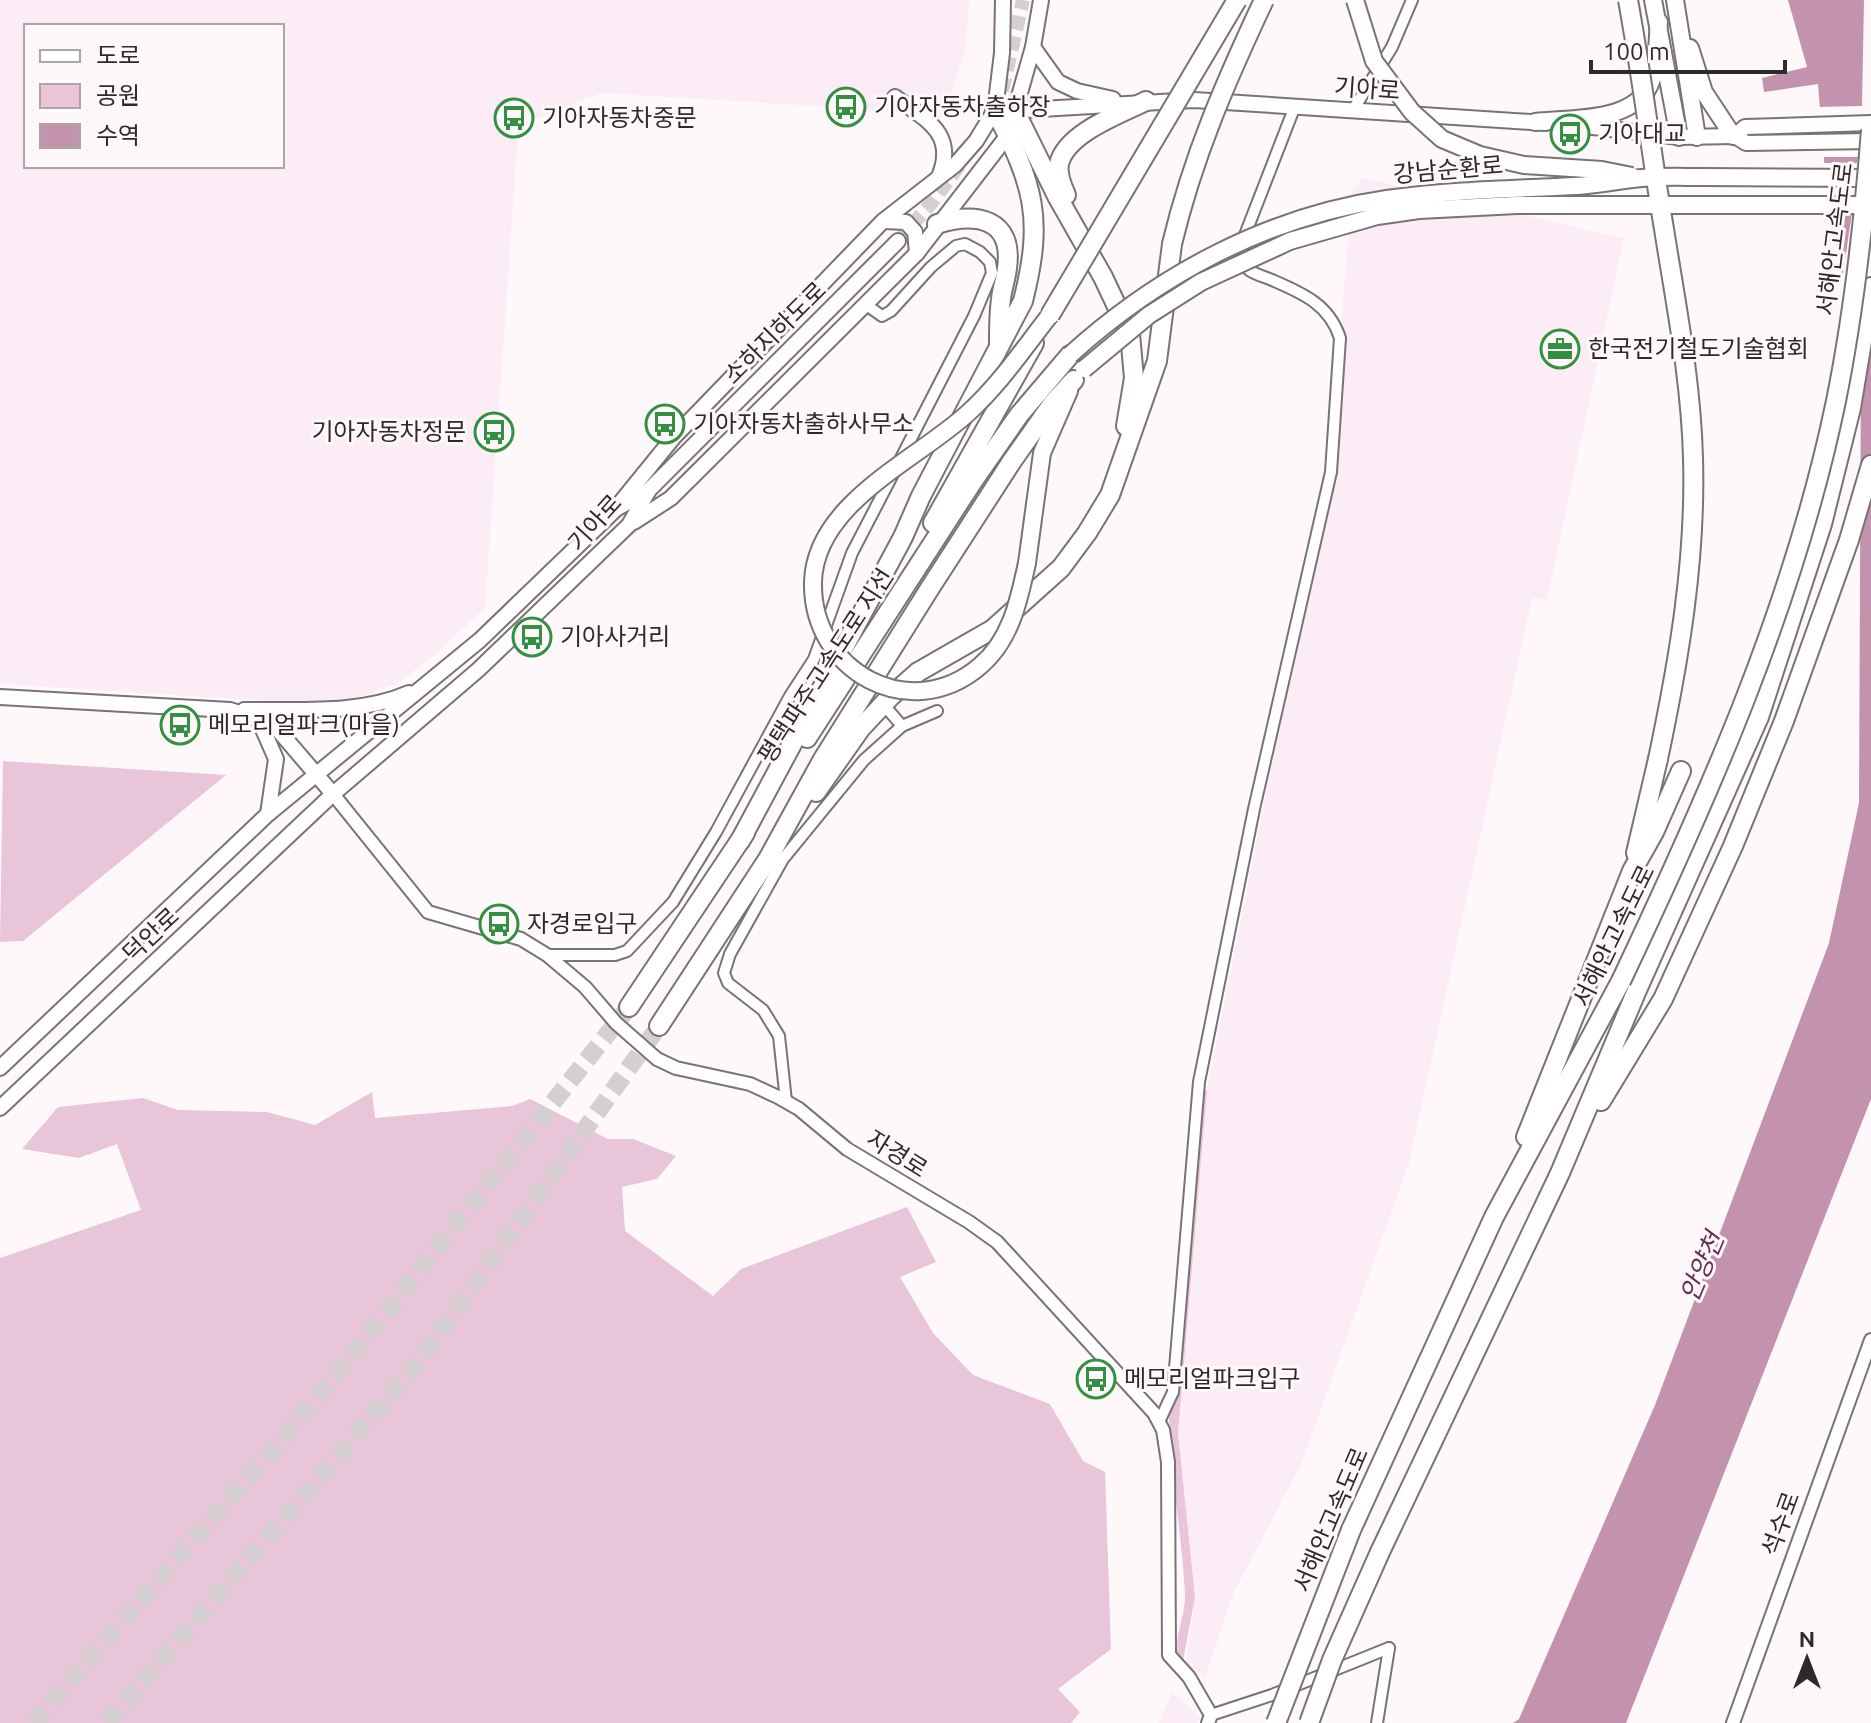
<svg xmlns="http://www.w3.org/2000/svg" width="1871" height="1723" font-family="Ubuntu,'Noto Sans KR',sans-serif">
<style>
.built{fill:#fcecf5;fill-rule:evenodd}
.green{fill:#e8c5d8}
.water{fill:#c393ae}
.pier{fill:#fff8fb}
.lines{fill:none;stroke-linecap:round;stroke-linejoin:round}
.secondary-tunnel{stroke:#d5cfd1;stroke-width:14;stroke-dasharray:14 7;stroke-linecap:butt}
.motorway-tunnel{stroke:#d5cfd1;stroke-width:18;stroke-dasharray:18 9;stroke-linecap:butt}
.minor-casing{stroke:#797276;stroke-width:14}
.tertiary-casing{stroke:#797276;stroke-width:16}
.secondary-casing{stroke:#797276;stroke-width:18}
.trunk-casing{stroke:#797276;stroke-width:20}
.motorway-casing{stroke:#797276;stroke-width:22}
.minor{stroke:#fff;stroke-width:10}
.tertiary{stroke:#fff;stroke-width:12}
.secondary{stroke:#fff;stroke-width:14}
.trunk{stroke:#fff;stroke-width:16}
.motorway{stroke:#fff;stroke-width:18}
.trunk-bridge-casing{stroke:#797276;stroke-width:20;stroke-linecap:butt}
.motorway-bridge-casing{stroke:#797276;stroke-width:22;stroke-linecap:butt}
.trunk-bridge{stroke:#fff;stroke-width:16}
.motorway-bridge{stroke:#fff;stroke-width:18}
.labels{text-anchor:middle;stroke-width:6;stroke-linejoin:round;paint-order:stroke}
.street-label{font-size:24px;fill:#2d2a2b;stroke:#fff8fb}
.poi-label{font-size:24px;fill:#2d2a2b;stroke:#fff8fb;text-anchor:start}
.water-label{font-size:26px;font-style:italic;fill:#6a2e53;stroke:#fff8fb}
</style>
<rect width="100%" height="100%" fill="#fff8fb"/>
<!-- built -->
<g class="built">
<path d="M0,0H969L966,47L943,117L831,107L601,93L525,123L518,133L485,608L432,657L398,683L355,699L299,703L0,684ZM26,26H282V166H26Z"/>
<polygon points="1362,178 1624,238 1547,600 1532,598 1409,1163 1301,1465 1234,1592 1205,1677 1186,1664 1195,1597 1178,1433 1207,1090 1328,484 1352,192"/>
<polygon points="1172,1692 1200,1717 1197,1723 1159,1723"/>
</g>
<!-- green -->
<g class="green">
<polygon points="3,761 226,775 23,941 0,942"/>
<path d="M1207,1090L1178,1433L1195,1597L1182,1666C1169,1643 1186,1619 1185,1594C1182,1534 1170,1474 1169,1414L1197,1091Z"/>
<polygon points="372,1092 375,1118 512,1106 530,1099 608,1139 633,1139 676,1156 657,1179 622,1187 625,1231 713,1296 741,1269 907,1207 936,1262 900,1277 933,1333 973,1375 1050,1404 1083,1461 1105,1472 1111,1649 1058,1689 1080,1712 1071,1723 0,1723 0,1258 141,1210 117,1144 79,1158 22,1149 58,1107 143,1098 178,1110 267,1112 315,1125"/>
</g>
<!-- water -->
<polygon class="water" points="1788,0 1871,0 1871,1099 1626,1723 1513,1723 1519,1719 1655,1405 1829,943 1859,803 1861,360 1828,209 1818,84 1764,92 1762,78 1807,67"/>
<!-- pier -->
<polygon class="pier" points="1864,0 1871,0 1871,329 1857,361 1841,287 1852,213 1824,209 1820,163 1857,163 1858,157 1820,157 1816,107 1862,106"/>
<g class="lines">
<!-- secondary-tunnel -->
<g class="secondary-tunnel">
<polyline points="1002,91 1023,0"/>
<polyline points="898,241 934,200 960,164"/>
</g>
<!-- motorway-tunnel -->
<g class="motorway-tunnel">
<polyline points="33,1723 315,1401 629,1007"/>
<polyline points="107,1723 417,1364 659,1026"/>
</g>
<!-- minor casing -->
<g class="minor-casing">
<g id="minor">
<polyline points="1353,110 1392,47 1412,0"/>
<polyline points="865,304 882,316 891,311 931,267 956,246 965,244 980,252 990,262 992,273 974,316 900,460"/>
<polyline points="890,712 902,726"/>
<polyline points="547,955 615,955 627,951 673,902 716,832 790,696 814,659 852,553 893,474"/>
<polyline points="786,1101 779,1036 763,1010 728,983 724,973 730,954 783,859 864,760 902,726 937,711"/>
<path d="M1159,1422L1173,1392L1199,1082L1254,809L1331,472L1340,338C1329,304 1302,293 1272,280C1265,277 1254,274 1249,270C1240,262 1242,250 1243,240L1295,106"/>
<polyline points="1211,1715 1272,1695 1389,1648"/>
<polyline points="1377,1723 1389,1648"/>
</g>
</g>
<!-- tertiary casing -->
<g class="tertiary-casing">
<g id="tertiary">
<polyline points="333,794 428,912 521,939 547,955 585,987 616,1023 657,1059 676,1068 750,1084 778,1097 799,1109 847,1149 969,1222 997,1242 1154,1413 1163,1430 1168,1462 1169,1655 1189,1677 1211,1715 1208,1723"/>
<polyline points="1733,1723 1871,1340"/>
</g>
</g>
<!-- secondary casing -->
<g class="secondary-casing">
<g id="secondary">
<polyline points="1033,47 1058,82 1077,91 1113,99"/>
<path d="M895,97C926,120 957,133 939,177"/>
<polyline points="1008,111 1194,100 1546,123"/>
<polyline points="1871,123 1745,127 1735,136 1746,143 1871,141"/>
<polyline points="1567,124 1679,137 1735,136"/>
<polyline points="884,221 906,222 915,232 917,253"/>
<polyline points="621,502 673,438 883,221 955,165 976,141 995,110 1002,53 1003,0"/>
<polyline points="634,522 671,498 917,253 1008,135 1033,47 1041,0"/>
<polyline points="0,697 230,710 273,724 333,794"/>
<path d="M244,710C297,709 359,715 409,693"/>
<polyline points="258,718 276,759 268,814"/>
<polyline points="0,1068 268,814 480,640 616,509 649,490 898,241"/>
<polyline points="0,1108 333,794 478,670 629,525 649,490"/>
</g>
</g>
<!-- trunk casing -->
<g class="trunk-casing">
<g id="trunk">
<polyline points="1653,0 1679,137"/>
<polyline points="1675,0 1697,137"/>
<polyline points="1690,48 1704,92 1733,136"/>
<path d="M1535,122C1568,118 1626,123 1647,90C1658,72 1657,43 1659,22"/>
<polyline points="1703,177 1871,178"/>
<polyline points="1027,563 1042,453 1069,391"/>
</g>
</g>
<!-- motorway casing -->
<g class="motorway-casing">
<g id="motorway">
<polyline points="1015,111 1057,196 1103,277 1130,334 1134,378 1126,426"/>
<path d="M1066,195C1062,186 1057,173 1059,164C1066,133 1120,114 1146,101"/>
<path d="M937,224C976,212 1014,218 1007,268C1006,279 1002,288 1001,299C999,313 999,328 999,342"/>
<polyline points="933,523 1034,343"/>
<polyline points="807,738 973,481 1019,415 1070,355"/>
<polyline points="816,792 861,728 890,697 918,672 993,629 1061,568 1087,533 1110,495 1157,361 1172,244"/>
<path d="M740,841L903,537L921,496L1023,301C1044,218 1034,185 995,110"/>
<polyline points="1636,853 1658,759"/>
<polyline points="629,1007 745,833"/>
<polyline points="659,1026 768,859 823,759 930,588 1012,461 1053,403 1074,380"/>
<polyline points="1601,1101 1663,999 1733,846 1784,721 1849,540 1871,465"/>
<polyline points="1526,1137 1632,871 1654,832 1681,771"/>
<polyline points="1351,1530 1494,1217 1621,981"/>
<polyline points="1380,1552 1560,1173 1637,990 1759,717 1822,524 1851,408 1871,287"/>
</g>
</g>
<!-- minor -->
<use href="#minor" class="minor"/>
<!-- tertiary -->
<use href="#tertiary" class="tertiary"/>
<!-- secondary -->
<use href="#secondary" class="secondary"/>
<!-- trunk -->
<use href="#trunk" class="trunk"/>
<!-- motorway -->
<use href="#motorway" class="motorway"/>
<!-- trunk-bridge casing -->
<g class="trunk-bridge-casing">
<g id="trunk-bridge">
<polyline points="1355,0 1374,61 1412,112 1442,139 1480,155 1524,165 1602,170 1632,176"/>
<path d="M1070,355C1158,275 1268,216 1387,199C1450,190 1513,189 1576,186C1598,185 1620,180 1642,178C1662,176 1683,177 1703,177"/>
<polyline points="1084,369 1149,315 1201,282 1290,241 1377,216 1419,210 1517,205 1871,205"/>
<path d="M1027,563C1019,600 1011,640 980,666C910,726 811,671 813,582C815,503 917,460 968,413C1000,384 1024,348 1050,315"/>
</g>
</g>
<!-- motorway-bridge casing -->
<g class="motorway-bridge-casing">
<g id="motorway-bridge">
<path d="M1628,0C1642,76 1651,152 1664,229C1676,305 1691,380 1693,458C1696,560 1679,660 1658,759"/>
<path d="M1172,244C1193,156 1226,81 1264,0"/>
<polyline points="1050,315 1237,0"/>
<path d="M1621,981C1709,795 1794,604 1836,401C1854,312 1864,221 1871,130"/>
<polyline points="1276,1723 1351,1530"/>
<polyline points="1309,1723 1332,1660 1380,1552"/>
</g>
</g>
<!-- trunk-bridge -->
<use href="#trunk-bridge" class="trunk-bridge"/>
<!-- motorway-bridge -->
<use href="#motorway-bridge" class="motorway-bridge"/>
</g>
<!-- icons -->
<defs>
<g id="bus-ring" transform="scale(2)"><circle r="9.5" fill="#fff8fb" stroke="#339042" stroke-width="1.5"/><path d="M-5-6H5V4H4V6H2V4H-2V6H-4V4H-5ZM-3.5-4V0h7V-4ZM-3.5 1.2v1.5H-2V1.2ZM2 1.2v1.5H3.5V1.2Z" fill="#339042"/></g>
<g id="office-ring" transform="scale(2)"><circle r="9.5" fill="#fff8fb" stroke="#339042" stroke-width="1.5"/><path d="M-6-3h4V-5.5h4V-3h4V5H-6ZM-1-4.5V-3h2v-1.5ZM-6 0V1H6V0Z" fill="#339042"/></g>
</defs>
<g fill-rule="evenodd">
<use href="#bus-ring" x="846" y="107"/>
<use href="#bus-ring" x="514" y="118"/>
<use href="#bus-ring" x="1570" y="134"/>
<use href="#office-ring" x="1560" y="349"/>
<use href="#bus-ring" x="665" y="424"/>
<use href="#bus-ring" x="494" y="432"/>
<use href="#bus-ring" x="532" y="637"/>
<use href="#bus-ring" x="180" y="725"/>
<use href="#bus-ring" x="499" y="924"/>
<use href="#bus-ring" x="1096" y="1379"/>
</g>
<g class="labels">
<!-- street labels -->
<g class="street-label">
<text transform="translate(1367 89) rotate(4)" y="8">기아로</text>
<text transform="translate(1448 170) rotate(-5)" y="8">강남순환로</text>
<text transform="translate(1835 239) rotate(-83)" y="8">서해안고속도로</text>
<text transform="translate(775 333) rotate(-45)" y="8">소하지하도로</text>
<text transform="translate(595 523) rotate(-48)" y="8">기아로</text>
<text transform="translate(826 666) rotate(-57)" y="8">평택파주고속도로 지선</text>
<text transform="translate(151 935) rotate(-43)" y="8">덕안로</text>
<text transform="translate(1614 936) rotate(-64)" y="8">서해안고속도로</text>
<text transform="translate(897 1154) rotate(32)" y="8">자경로</text>
<text transform="translate(1331 1520) rotate(-67)" y="8">서해안고속도로</text>
<text transform="translate(1781 1524) rotate(-70)" y="8">석수로</text>
</g>
<!-- poi labels -->
<g class="poi-label">
<text x="874" y="115">기아자동차출하장</text>
<text x="542" y="126">기아자동차중문</text>
<text x="1598" y="142">기아대교</text>
<text x="1588" y="357">한국전기철도기술협회</text>
<text x="693" y="432">기아자동차출하사무소</text>
<text x="466" y="440" text-anchor="end">기아자동차정문</text>
<text x="560" y="645">기아사거리</text>
<text x="208" y="733">메모리얼파크(마을)</text>
<text x="527" y="932">자경로입구</text>
<text x="1124" y="1387">메모리얼파크입구</text>
</g>
<!-- water labels -->
<g class="water-label">
<text transform="translate(1702 1267) rotate(-67)" y="9">안양천</text>
</g>
</g>
<!-- legend -->
<rect x="24" y="24" width="260" height="144" fill="#fff8fb" stroke="#aba6a8" stroke-width="2"/>
<rect x="40" y="50" width="40" height="12" fill="#ffffff" stroke="#aba6a8" stroke-width="2"/>
<text x="96" y="64" font-size="24" fill="#2d2a2b">도로</text>
<rect x="40" y="84" width="40" height="24" fill="#e8c5d8" stroke="#aba6a8" stroke-width="2"/>
<text x="96" y="104" font-size="24" fill="#2d2a2b">공원</text>
<rect x="40" y="124" width="40" height="24" fill="#c393ae" stroke="#aba6a8" stroke-width="2"/>
<text x="96" y="144" font-size="24" fill="#2d2a2b">수역</text>
<!-- north arrow -->
<g transform="translate(1807 1659)" stroke="#fff8fb" stroke-width="6" paint-order="stroke">
<path d="M0-6L14 30L0 20L-14 30Z" fill="#2d2a2b"/>
<text y="-12" font-size="22" font-weight="bold" text-anchor="middle" fill="#2d2a2b">N</text>
</g>
<!-- scale -->
<path d="M1591 60v12h194v-12" fill="none" stroke="#2d2a2b" stroke-width="4"/>
<text x="1603" y="60" font-size="24" fill="#2d2a2b" stroke="#fff8fb" stroke-width="6" paint-order="stroke">100 m</text>
</svg>
